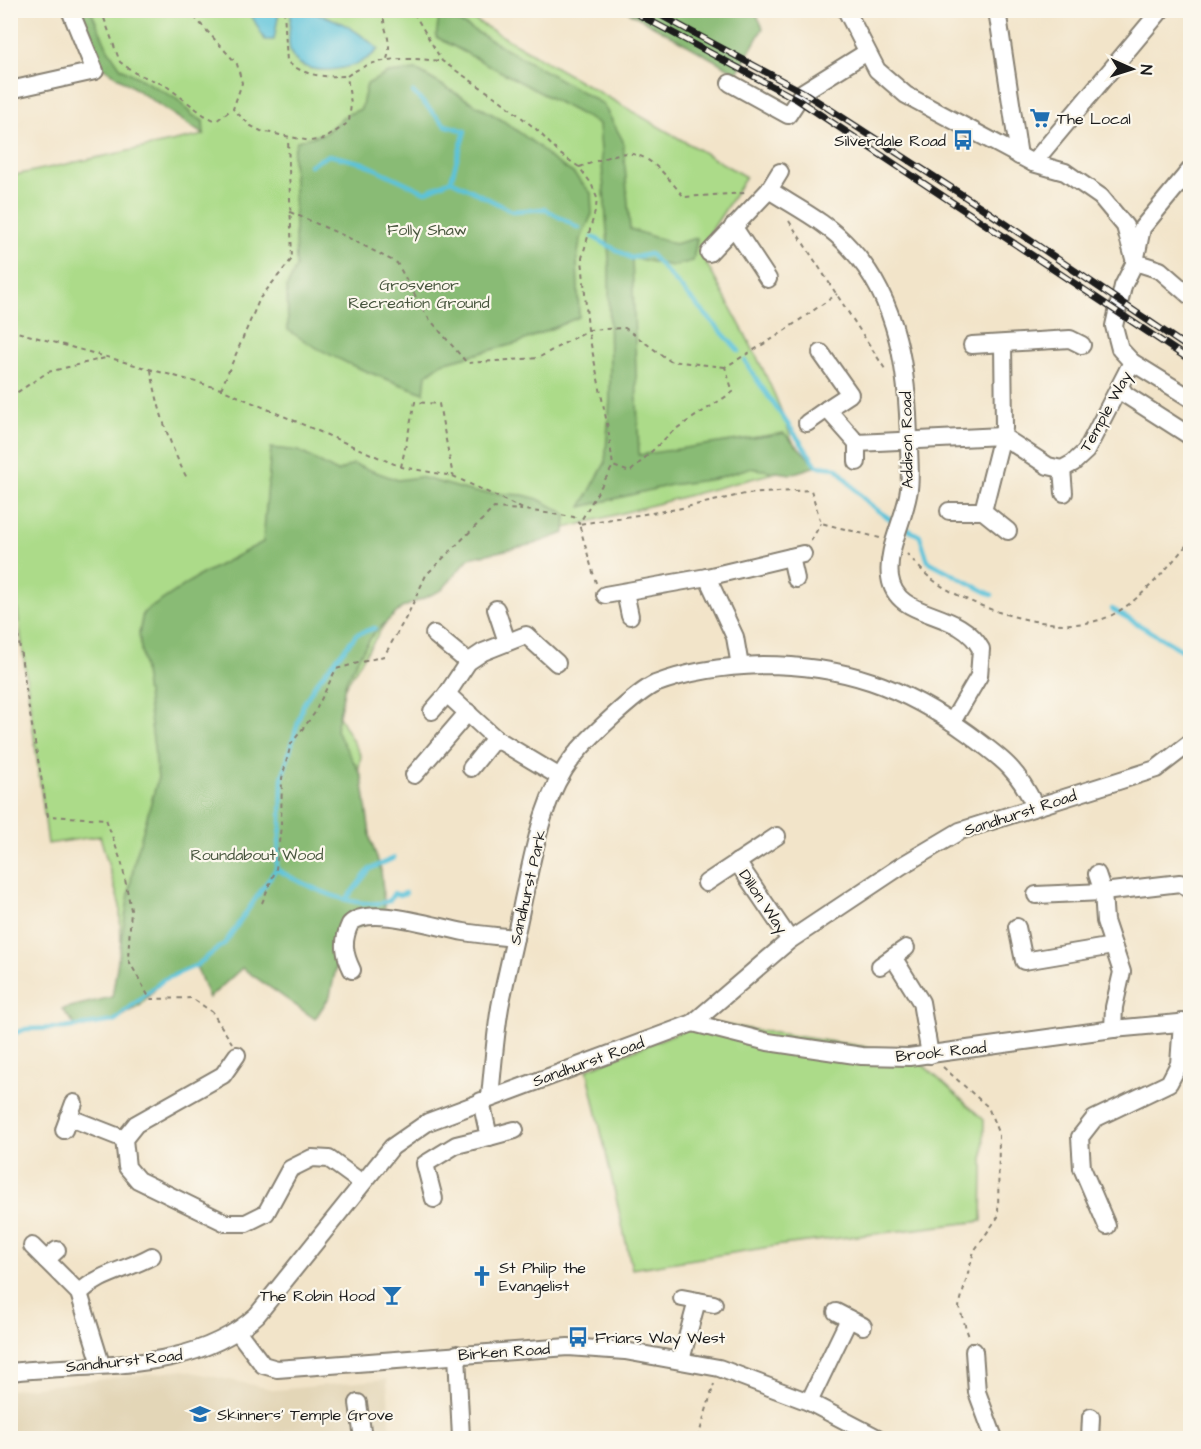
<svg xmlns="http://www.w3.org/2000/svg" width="1201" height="1449" font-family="'Architects Daughter',sans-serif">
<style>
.built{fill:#e3d6b7}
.green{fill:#acdb89;stroke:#647c52;stroke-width:1.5}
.forest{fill:#89bb75;stroke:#526c48;stroke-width:1.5}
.water{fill:#5cc3da;stroke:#3c707b;stroke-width:1.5}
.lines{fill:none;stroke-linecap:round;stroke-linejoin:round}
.stream{stroke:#5cc3da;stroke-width:4.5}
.minor-casing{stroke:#878072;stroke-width:20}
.path{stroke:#878072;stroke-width:2;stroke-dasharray:4.5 4.5;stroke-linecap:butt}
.minor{stroke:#fff;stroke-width:16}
.rail-casing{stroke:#1c1c1c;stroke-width:7}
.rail{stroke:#fbf7ec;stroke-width:4.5;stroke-dasharray:14;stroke-linecap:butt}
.labels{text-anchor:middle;stroke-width:4.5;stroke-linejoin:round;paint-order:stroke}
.poi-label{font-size:16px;fill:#1c1c1c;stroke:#fbf7ec;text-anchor:start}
.park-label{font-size:16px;fill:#47553d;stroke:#fbf7ec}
.street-label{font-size:16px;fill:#1c1c1c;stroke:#fbf7ec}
</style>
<rect width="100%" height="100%" fill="#fbf7ec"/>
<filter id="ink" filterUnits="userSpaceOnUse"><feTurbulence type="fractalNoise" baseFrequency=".0167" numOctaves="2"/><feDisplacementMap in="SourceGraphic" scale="12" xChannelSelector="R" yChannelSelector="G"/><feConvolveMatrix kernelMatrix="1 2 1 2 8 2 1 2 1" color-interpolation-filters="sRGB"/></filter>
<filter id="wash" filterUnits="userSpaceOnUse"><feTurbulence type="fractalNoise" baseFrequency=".008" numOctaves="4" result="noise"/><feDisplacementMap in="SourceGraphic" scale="24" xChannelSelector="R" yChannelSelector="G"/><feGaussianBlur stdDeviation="1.35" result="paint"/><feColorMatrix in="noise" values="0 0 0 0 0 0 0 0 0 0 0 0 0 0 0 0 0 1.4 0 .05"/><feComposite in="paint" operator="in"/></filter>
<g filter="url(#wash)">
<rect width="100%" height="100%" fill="#f2e4c9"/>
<!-- built -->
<polygon class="built" points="183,1370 276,1390 387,1379 391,1438 11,1438 10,1390"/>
<!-- green -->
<g class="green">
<path d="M457,10L746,177L699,250C737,320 779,388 800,466L467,554L409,585L333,706L361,756L333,917L224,937L122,992L120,906L100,836L48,844L10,552V176L204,135L100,65L77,11Z"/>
<polygon points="704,1022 911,1054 984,1120 982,1221 782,1245 632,1269 587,1069"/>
</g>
<!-- forest -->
<g class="forest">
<polygon points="77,11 91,11 108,49 121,68 177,99 192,115 203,121 204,135 100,65"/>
<polygon points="440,11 603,104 623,141 630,229 674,244 697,238 693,261 673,266 632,258 639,455 784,433 817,466 791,474 749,468 714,479 671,485 581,507 605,463 610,400 609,258 599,124 436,37"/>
<polygon points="627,11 755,11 763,28 737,73"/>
<path d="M416,70L502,120L538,146L551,159L573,173L591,193L592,214L580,241L577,260L579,317L518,343L442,363L426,375L424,393C377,376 329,359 288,330L287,287L296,267L293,153L297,141L325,133L346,115L361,109L367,84L388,73Z"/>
<polygon points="271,448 299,451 337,472 353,464 398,480 420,477 474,492 523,495 538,499 566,514 565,533 534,544 469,558 442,590 402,608 374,633 360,655 346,681 336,730 362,777 371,841 381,870 385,914 343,935 330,996 315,1019 242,968 209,998 196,966 163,980 141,1005 114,1021 77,1028 62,1009 112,997 134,863 158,778 139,634 143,613 197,577 263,542"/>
</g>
<!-- water -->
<g class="water">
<polygon points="249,11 279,11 274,40 265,40"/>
<path d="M291,11C325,10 354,27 378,49C365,68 308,81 293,57C285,45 291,24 291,11Z"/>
</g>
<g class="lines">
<!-- stream -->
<g class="stream">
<polyline points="310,165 329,155 363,163 425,192 451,180 465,131 445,125 413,92"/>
<polyline points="451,180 512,211 545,209 579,228"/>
<polyline points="593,237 631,258 650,254 739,351"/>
<path d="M745,361C767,397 793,430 817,466L837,468C866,505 879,514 920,536L928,561L992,595"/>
<polyline points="1112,609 1182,650"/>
<path d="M276,869C304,885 358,912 389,901L394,893L399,895L406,893"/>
<polyline points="347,898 370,869 394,858"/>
<polyline points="10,1035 26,1029 65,1028 114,1021 163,980 197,965 225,943 276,869 281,826 282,778 303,705 316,683 357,634 375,628"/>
</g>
</g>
</g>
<g filter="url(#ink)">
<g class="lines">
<!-- minor casing -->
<g class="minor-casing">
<g id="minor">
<polyline points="846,10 877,70 906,95 1033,163 1065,172 1101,197 1125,226 1135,262"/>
<polyline points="997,10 1019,156"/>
<polyline points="730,83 788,115 803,92 867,52"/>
<polyline points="10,90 95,71 70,10"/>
<polyline points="1033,163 1161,10"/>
<polyline points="1190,170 1142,228 1135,262 1123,286 1114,326 1120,349 1132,362 1190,398"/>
<path d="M769,190C797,208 828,223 850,248C899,300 908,374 909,443C909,458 911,474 909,489C906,517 886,548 890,577C896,622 959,607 981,649L979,676L952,722"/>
<polyline points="733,226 768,279"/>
<polyline points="709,253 769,190 780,172"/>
<polyline points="1135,262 1160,270 1190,296"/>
<polyline points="972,345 1070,339 1082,345"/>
<polyline points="821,353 850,394 827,409 857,443 857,462"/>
<polyline points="1120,387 1126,395 1190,436"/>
<polyline points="807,423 827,409"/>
<polyline points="857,443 1002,436 1048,466 1062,469 1073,463 1086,451 1132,362"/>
<polyline points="1062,469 1064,493"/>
<polyline points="949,511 983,511 1008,531"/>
<polyline points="983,511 1004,428 1003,344"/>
<polyline points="791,557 796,579"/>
<polyline points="707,577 735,637 740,666"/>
<polyline points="625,592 630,616"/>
<polyline points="605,595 707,577 803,554"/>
<polyline points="496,609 507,642"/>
<polyline points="434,634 468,662"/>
<polyline points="557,663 526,635 483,652 468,662 447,694 495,738 560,777"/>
<polyline points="432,711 447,694"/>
<polyline points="471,768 495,738"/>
<polyline points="414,775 468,712"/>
<polyline points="737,862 790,940"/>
<polyline points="1097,874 1103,892 1105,921 1122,972 1114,1007 1113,1029"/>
<polyline points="706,883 777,836"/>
<polyline points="1036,895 1103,892 1180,883 1190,890"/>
<polyline points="1017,927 1024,961 1113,946"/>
<polyline points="893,957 921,1002 930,1055"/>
<polyline points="880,966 906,948"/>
<path d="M352,970C344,954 342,941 350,924C368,904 439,928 464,932C481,935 498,936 515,938"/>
<polyline points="693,1023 768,1042 862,1056 909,1057 1113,1029 1190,1022"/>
<polyline points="237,1055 223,1075 136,1124 124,1139 127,1167 138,1180 226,1223 246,1223 266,1213 290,1169 312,1158 329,1159 362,1183"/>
<path d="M490,1097C493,1067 495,1037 500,1007C507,971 516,936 523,900C534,852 542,796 574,756C587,739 637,692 655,684C689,671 726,666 762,665C843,665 903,686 969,734C1002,759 1016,767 1035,806"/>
<polyline points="68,1117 124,1139"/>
<polyline points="64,1130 74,1103"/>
<polyline points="489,1137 515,1130"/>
<polyline points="434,1199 425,1164 456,1145 489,1137 481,1101"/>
<polyline points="1107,1226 1082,1168 1080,1137 1094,1119 1169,1083 1179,1064 1182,1022"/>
<polyline points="32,1246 79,1293 101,1364"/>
<polyline points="46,1260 57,1250"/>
<path d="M79,1293C102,1272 125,1271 152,1256"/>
<polyline points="682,1298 714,1304"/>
<polyline points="836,1312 863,1326"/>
<polyline points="238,1332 263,1365 277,1369 568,1347 625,1351 719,1368 809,1402 878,1438"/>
<polyline points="974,1351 977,1392 994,1438"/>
<polyline points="457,1354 461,1438"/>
<polyline points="681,1360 697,1301"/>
<path d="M10,1372C93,1362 192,1375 257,1315L392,1147L428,1122L693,1023L790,940L901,866L960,831L1156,769L1190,743"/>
<polyline points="809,1402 849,1319"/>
<polyline points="358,1403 363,1438"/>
<polyline points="1090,1438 1091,1417"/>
</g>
</g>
<!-- path -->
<g class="path">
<polyline points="101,10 120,62 135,73 165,85 204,115 216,121 232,109"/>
<path d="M188,10L237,64L242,83L233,109L251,126L261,131L310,141L325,139L349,122L351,104L347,76C377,55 408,58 442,61"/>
<path d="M284,10L287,62C307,77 324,77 347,76"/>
<path d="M385,10C380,29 394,37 387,59"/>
<path d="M579,167C591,164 600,159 611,156C645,144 665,175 684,197L745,193"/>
<polyline points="290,212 347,237 397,263 426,315 467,363 538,358 588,330 582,258 596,208 597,198 591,183 579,167 560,154 536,129 501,101 442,61 412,10"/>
<polyline points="789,221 887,372"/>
<polyline points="10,330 221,389 401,467 453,476 525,510 574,517 579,524 613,466"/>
<polyline points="725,367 670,361 625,328 588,330 608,428 613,466 630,472 674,430 733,392 725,367 774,338 837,294"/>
<path d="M151,370C158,409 169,445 188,480"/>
<polyline points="221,389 260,298 292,259 288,138"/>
<polyline points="10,397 48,372 105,358"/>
<polyline points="401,467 415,402 439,404 453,476"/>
<polyline points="811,541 821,523"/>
<path d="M907,554C914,561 921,570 929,577C969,609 1066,641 1114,614C1144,597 1168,567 1190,541"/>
<polyline points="10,581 28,703 48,816 106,819 122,864 131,910 128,959 150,999 192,998 212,1012 232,1043"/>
<polyline points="596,583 579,524 677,509 745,494 811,490 821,523 880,538"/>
<polyline points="262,903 276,869 281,826 282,778 291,744 314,714 336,669 384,656 408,614 426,575 494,508 522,510"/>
<polyline points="943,1067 988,1107 999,1135 998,1217 974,1251 959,1307 969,1337"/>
<polyline points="698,1438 714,1384"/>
</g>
<!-- minor -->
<use href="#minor" class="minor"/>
<!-- rail casing -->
<g class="rail-casing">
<g id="rail">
<polyline points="630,10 798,100 1190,360"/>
<polyline points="651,10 803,92 981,207 1190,349"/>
</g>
</g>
<!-- rail -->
<use href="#rail" class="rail"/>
</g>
</g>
<!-- icons -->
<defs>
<g id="supermarket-bare" transform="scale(1.62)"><path d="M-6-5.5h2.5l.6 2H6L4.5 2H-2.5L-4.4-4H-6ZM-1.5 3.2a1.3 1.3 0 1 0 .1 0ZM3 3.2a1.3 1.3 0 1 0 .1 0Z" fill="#1f6fb2" stroke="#fbf7ec" stroke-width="2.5" paint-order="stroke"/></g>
<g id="bus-bare" transform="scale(1.62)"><path d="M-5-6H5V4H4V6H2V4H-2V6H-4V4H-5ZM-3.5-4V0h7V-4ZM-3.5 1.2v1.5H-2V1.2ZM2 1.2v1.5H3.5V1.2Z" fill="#1f6fb2" stroke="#fbf7ec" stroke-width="2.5" paint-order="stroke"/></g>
<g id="church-bare" transform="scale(1.62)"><path d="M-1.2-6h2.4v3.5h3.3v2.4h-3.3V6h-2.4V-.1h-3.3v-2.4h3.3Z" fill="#1f6fb2" stroke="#fbf7ec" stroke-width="2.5" paint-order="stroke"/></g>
<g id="bar-bare" transform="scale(1.62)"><path d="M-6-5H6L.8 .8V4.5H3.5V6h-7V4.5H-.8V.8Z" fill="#1f6fb2" stroke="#fbf7ec" stroke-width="2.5" paint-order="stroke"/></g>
<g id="school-bare" transform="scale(1.62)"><path d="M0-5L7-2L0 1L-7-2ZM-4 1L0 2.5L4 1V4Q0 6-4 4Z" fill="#1f6fb2" stroke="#fbf7ec" stroke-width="2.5" paint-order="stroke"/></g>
</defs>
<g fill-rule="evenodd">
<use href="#supermarket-bare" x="1040" y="118"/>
<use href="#bus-bare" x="963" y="140"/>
<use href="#church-bare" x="482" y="1276"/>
<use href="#bar-bare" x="392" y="1295"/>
<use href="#bus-bare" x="578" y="1337"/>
<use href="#school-bare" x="200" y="1414"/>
</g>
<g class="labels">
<!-- poi labels -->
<g class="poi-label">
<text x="1057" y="124">The Local</text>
<text x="946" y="146" text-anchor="end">Silverdale Road</text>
<text x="499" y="1273">St Philip the<tspan x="499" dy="18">Evangelist</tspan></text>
<text x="375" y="1301" text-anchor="end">The Robin Hood</text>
<text x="595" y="1343">Friars Way West</text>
<text x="217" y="1420">Skinners' Temple Grove</text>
</g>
<!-- park labels -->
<g class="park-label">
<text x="427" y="235">Folly Shaw</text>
<text x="419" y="290">Grosvenor<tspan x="419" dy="18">Recreation Ground</tspan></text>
<text x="257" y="860">Roundabout Wood</text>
</g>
<!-- street labels -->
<g class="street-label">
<text transform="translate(1105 411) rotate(-61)" y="6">Temple Way</text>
<text transform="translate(906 440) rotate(-91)" y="6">Addison Road</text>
<text transform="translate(1020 812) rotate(-18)" y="6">Sandhurst Road</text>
<text transform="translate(527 887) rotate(-77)" y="6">Sandhurst Park</text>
<text transform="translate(764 901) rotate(56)" y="6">Dillon Way</text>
<text transform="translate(941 1051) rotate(-6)" y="6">Brook Road</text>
<text transform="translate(588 1061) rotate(-20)" y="6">Sandhurst Road</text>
<text transform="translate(504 1351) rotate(-4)" y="6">Birken Road</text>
<text transform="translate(124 1360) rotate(-6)" y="6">Sandhurst Road</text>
</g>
</g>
<!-- margin -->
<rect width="1201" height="1449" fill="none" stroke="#fbf7ec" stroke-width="36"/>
<!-- north arrow -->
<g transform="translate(1132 69) rotate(93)" stroke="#fbf7ec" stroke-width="4.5" paint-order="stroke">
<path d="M0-4.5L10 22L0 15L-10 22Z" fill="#1c1c1c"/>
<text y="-9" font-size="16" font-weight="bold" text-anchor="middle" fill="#1c1c1c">N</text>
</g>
</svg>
